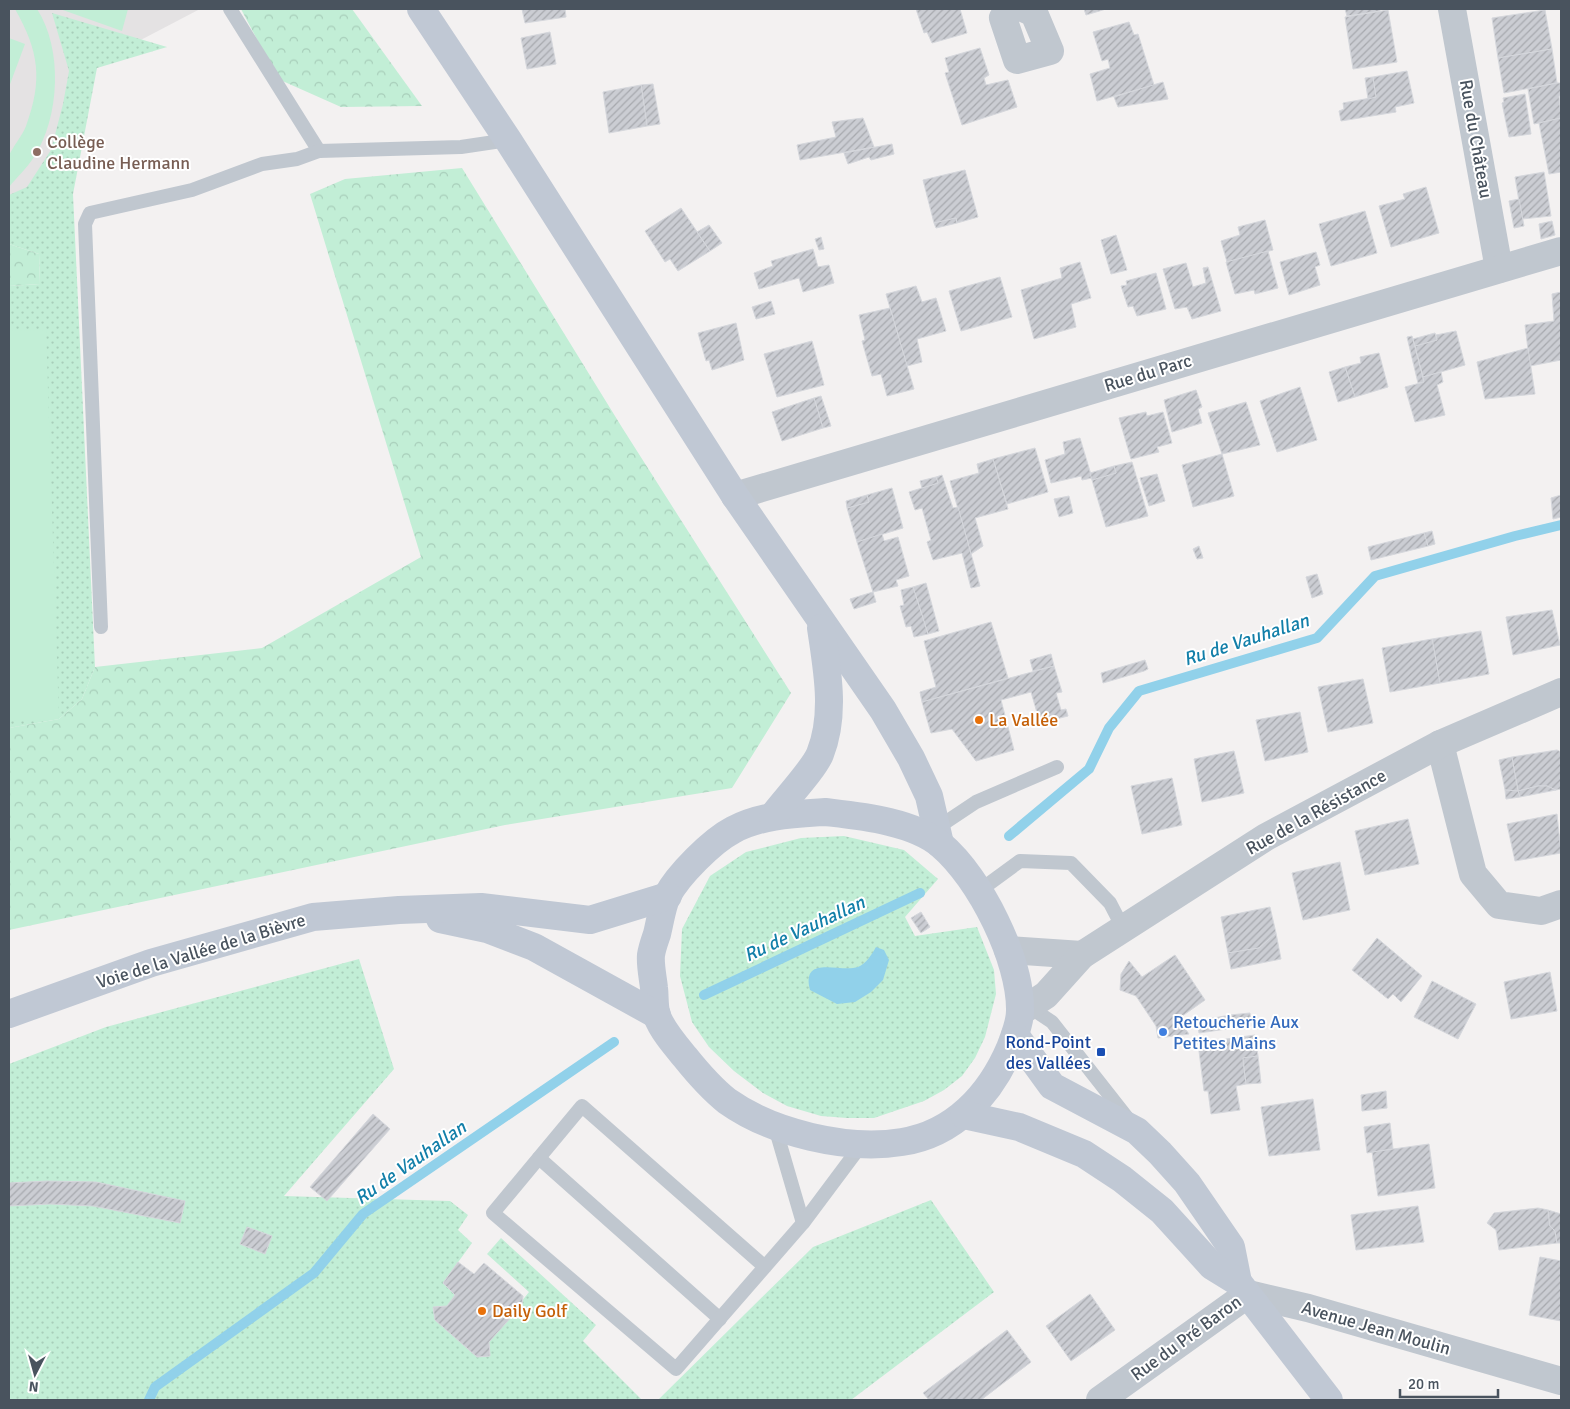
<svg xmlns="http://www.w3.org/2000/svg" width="1570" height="1409" font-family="Signika,sans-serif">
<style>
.education{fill:#e4e2e3}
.grass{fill:url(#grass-dots)}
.forest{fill:url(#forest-crowns)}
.green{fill:#c2eed6}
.water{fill:#91d1ea}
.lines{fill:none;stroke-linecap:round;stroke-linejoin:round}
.stream{stroke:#91d1ea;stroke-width:10}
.building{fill:url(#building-hatch);stroke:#d5d7dc}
.service{stroke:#c0c7cf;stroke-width:14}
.minor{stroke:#c0c7cf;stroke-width:28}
.secondary{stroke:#c0c8d4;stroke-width:28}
.education-dot{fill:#8d6e63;stroke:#fff;stroke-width:2}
.food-dot{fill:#e8710a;stroke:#fff;stroke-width:2}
.shop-dot{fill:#3f7fe0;stroke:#fff;stroke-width:2}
.transit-dot{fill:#1a4fb4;stroke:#fff;stroke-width:2}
.labels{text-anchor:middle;stroke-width:4;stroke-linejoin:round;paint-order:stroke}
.street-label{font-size:18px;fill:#49535e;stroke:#fff}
.education-label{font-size:18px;fill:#785e54;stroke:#fff;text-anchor:start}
.food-label{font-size:18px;fill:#c56008;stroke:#fff;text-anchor:start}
.shop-label{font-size:18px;fill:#366cbe;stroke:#fff;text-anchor:start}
.transit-label{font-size:18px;fill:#164399;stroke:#fff;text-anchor:end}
.water-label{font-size:19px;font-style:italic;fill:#127fa9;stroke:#fff}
</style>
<defs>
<pattern id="grass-dots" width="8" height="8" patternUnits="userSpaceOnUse" patternTransform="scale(1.25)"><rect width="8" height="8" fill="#c2eed6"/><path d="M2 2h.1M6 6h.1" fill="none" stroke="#a8ceba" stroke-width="1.8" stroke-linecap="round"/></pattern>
<pattern id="forest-crowns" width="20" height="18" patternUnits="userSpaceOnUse" patternTransform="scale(1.25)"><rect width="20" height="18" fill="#c2eed6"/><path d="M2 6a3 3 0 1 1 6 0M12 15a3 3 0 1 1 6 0" fill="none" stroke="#a8ceba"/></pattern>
<pattern id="building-hatch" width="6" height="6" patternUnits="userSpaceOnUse" patternTransform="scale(1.25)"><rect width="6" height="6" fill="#cbcdd3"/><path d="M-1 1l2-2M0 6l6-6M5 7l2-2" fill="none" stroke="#a7a9ae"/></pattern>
</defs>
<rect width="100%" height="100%" fill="#f3f1f1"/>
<!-- education -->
<polygon class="education" points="9,9 200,9 91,66 9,241"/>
<!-- grass -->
<g class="grass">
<polygon points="52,13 167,47 97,68 73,194 95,667 82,699 59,719 9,728 9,286 40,284 39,254 9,244 9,195 27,187 51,150 63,104 69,71"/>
<polygon points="844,836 904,850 938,879 905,917 915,936 977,927 994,970 996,994 985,1037 975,1058 962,1076 944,1090 924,1101 874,1118 847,1118 821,1116 787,1106 763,1093 734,1071 709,1047 692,1022 680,976 682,929 710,876 746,852 801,838"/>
<polygon points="359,959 394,1069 284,1196 450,1201 468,1215 458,1230 472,1243 443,1283 455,1295 447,1306 433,1307 435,1320 477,1357 490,1356 489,1342 529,1292 487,1254 501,1238 596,1325 583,1341 642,1400 9,1400 9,1064 106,1027"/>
<polygon points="931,1200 994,1292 851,1400 658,1400 813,1247"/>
</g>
<!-- forest -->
<g class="forest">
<polygon points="241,9 352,9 422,106 341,107 278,79"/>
<polygon points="462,168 623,429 791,693 732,788 505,825 9,930 9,728 59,719 82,699 95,667 262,648 421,557 310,194 345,179"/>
<polygon points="9,244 39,254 40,284 9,286"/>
</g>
<!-- green -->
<g class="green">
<path d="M15,9H37C63,49 60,117 34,157C27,168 17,177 9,187C9,177 6,165 9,156C11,149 23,135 26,126C43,80 39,51 15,9Z"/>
<polygon points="60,9 128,9 122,31"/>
<polygon points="9,38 25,44 9,87"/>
<polygon points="46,330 59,719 9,721 9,331"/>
</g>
<!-- water -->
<path class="water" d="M876,947L884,950L889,960L883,980L871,992L855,1002L837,1004L810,990C801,954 840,973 858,967C866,964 872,954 876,947Z"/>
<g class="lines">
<!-- stream -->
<g class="stream">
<polyline points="1009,836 1089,769 1109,728 1139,691 1317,638 1375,576 1515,536 1561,525"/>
<polyline points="704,995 920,893"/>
<polyline points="149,1400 155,1387 314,1273 363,1214 614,1042"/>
</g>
</g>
<!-- building -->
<g class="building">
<polygon points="522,9 565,9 566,17 525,23"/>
<polygon points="916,9 960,9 967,33 932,43 927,32 924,33"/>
<polygon points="1084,9 1106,9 1086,15"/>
<polygon points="1345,9 1380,9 1380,11 1347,16"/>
<polygon points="1388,10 1397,62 1353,69 1345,17"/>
<polygon points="1545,10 1552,49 1498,58 1492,18"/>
<polygon points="1129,22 1134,35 1138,34 1154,85 1097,101 1090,74 1110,68 1108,59 1102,61 1093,32"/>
<polygon points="550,32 556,64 527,69 521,38"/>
<polygon points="980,48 989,75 984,78 986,85 1008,80 1017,107 962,125 945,73 949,72 945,58"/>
<polygon points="1552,49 1557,83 1504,93 1498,58"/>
<polygon points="1407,71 1414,103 1395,107 1396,112 1341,121 1339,111 1344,109 1343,103 1376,97 1373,77"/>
<polygon points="1373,77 1376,97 1368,99 1365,78"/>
<polygon points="1163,82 1168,99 1118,107 1114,97"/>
<polygon points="1557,83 1561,83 1561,96 1559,96 1561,118 1534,124 1528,89"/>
<polygon points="653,84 660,124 647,126 641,85"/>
<polygon points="641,85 647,126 609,133 603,92"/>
<polygon points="1525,94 1531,134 1509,137 1502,103 1504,102 1503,98"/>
<polygon points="863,118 874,147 800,160 797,145 836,137 832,122"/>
<polygon points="1561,118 1561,172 1549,174 1539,123"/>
<polygon points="892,144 894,154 871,160 869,157 848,164 844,153"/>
<polygon points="965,170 978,217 957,223 956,218 934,223 923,180"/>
<polygon points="1544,172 1551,216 1522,219 1515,177"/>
<polygon points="1426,187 1439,233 1391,247 1379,206 1405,199 1403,194"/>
<polygon points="1519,199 1524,226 1514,228 1509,201"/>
<polygon points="681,208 710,251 678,271 670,259 665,262 645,231"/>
<polygon points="1365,211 1377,253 1331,266 1319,224"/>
<polygon points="956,218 957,223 936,228 934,223"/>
<polygon points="1265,220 1273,250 1227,262 1221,241 1240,235 1238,227"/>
<polygon points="1552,221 1555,235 1541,239 1539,224"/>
<polygon points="709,225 722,243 710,251 697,232"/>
<polygon points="1116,235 1127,270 1111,274 1101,240"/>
<polygon points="821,237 824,249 819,250 815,239"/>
<polygon points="813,249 818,267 829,265 834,283 803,292 799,278 759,289 754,273 773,266 771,261"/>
<polygon points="1268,251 1278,288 1255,294 1254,290 1235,294 1226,262"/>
<polygon points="1316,252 1320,265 1315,267 1320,285 1289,295 1280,262"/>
<polygon points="1080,262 1091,298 1071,304 1076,327 1034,339 1021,290 1062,278 1060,268"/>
<polygon points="1186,263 1193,287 1206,283 1203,268 1208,267 1221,311 1192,319 1187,307 1175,309 1163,269"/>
<polygon points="1156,273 1166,309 1137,316 1133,306 1128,307 1121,286 1127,285 1126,281"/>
<polygon points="1000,277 1012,317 961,331 949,291"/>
<polygon points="916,286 922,302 936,298 946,331 917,339 922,362 907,366 886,294"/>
<polygon points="1561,292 1561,360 1530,366 1525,325 1554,321 1552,294"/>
<polygon points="771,301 775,314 756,319 752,307"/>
<polygon points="890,308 914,389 887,396 881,374 872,376 862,341 865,340 859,315"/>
<polygon points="736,323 744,360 712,370 709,360 706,361 698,333"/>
<polygon points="1456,331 1465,365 1423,377 1415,346 1437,340 1436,335"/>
<polygon points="1435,333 1437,340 1415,346 1413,339"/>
<polygon points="1412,336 1424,382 1418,383 1407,337"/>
<polygon points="812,341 824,385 777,397 764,354"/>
<polygon points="1528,348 1535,394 1485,399 1477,362"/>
<polygon points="1379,353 1388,387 1355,397 1345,367 1361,363 1360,357"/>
<polygon points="1345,367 1355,397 1338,402 1329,372"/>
<polygon points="1441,372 1443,382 1437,385 1445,415 1415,422 1405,387 1424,382 1423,377"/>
<polygon points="1300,387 1317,440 1277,452 1260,401"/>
<polygon points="1196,390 1202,407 1198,409 1202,423 1172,432 1164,400"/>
<polygon points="821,396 831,426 823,428 814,398"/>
<polygon points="814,398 823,428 782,441 772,412"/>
<polygon points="1246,402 1260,445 1222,454 1208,413"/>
<polygon points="1146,412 1147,416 1163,412 1172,443 1157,447 1159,452 1131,459 1119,418"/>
<polygon points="1080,438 1092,478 1082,480 1081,476 1051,483 1045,460 1065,454 1063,442"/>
<polygon points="1035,448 1048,492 1007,504 993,459"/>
<polygon points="1222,454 1234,496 1193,507 1182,465"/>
<polygon points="993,459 1008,509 975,518 983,546 971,554 950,481 979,473 977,464"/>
<polygon points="1132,462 1148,516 1106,527 1092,480 1116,473 1114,466"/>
<polygon points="1114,466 1116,473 1092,480 1090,473"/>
<polygon points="1157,474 1165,501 1149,506 1140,478"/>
<polygon points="942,475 953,508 958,507 980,586 971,588 962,553 933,560 927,542 931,540 922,508 915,510 909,492 938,483 936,477"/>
<polygon points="936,477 938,483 922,488 920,481"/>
<polygon points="892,488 903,528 857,542 847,508 869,502 867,495"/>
<polygon points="867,495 869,502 847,508 846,501"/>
<polygon points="1561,495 1561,517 1553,519 1551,498"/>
<polygon points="1069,496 1073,513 1059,517 1054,499"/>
<polygon points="1432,531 1435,544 1428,546 1424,533"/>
<polygon points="1424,533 1428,546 1371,560 1368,547"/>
<polygon points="882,534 884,541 898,537 909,576 896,580 898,586 873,592 857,542"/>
<polygon points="1199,546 1203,558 1197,559 1193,549"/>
<polygon points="1317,574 1323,594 1312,598 1306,577"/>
<polygon points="926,583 939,631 928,634 913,587"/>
<polygon points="913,587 928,634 914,637 911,626 906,627 900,606 904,605 901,590"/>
<polygon points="873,592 876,602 854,609 850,599"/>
<polygon points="1552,610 1560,645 1513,655 1506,617"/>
<polygon points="991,622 1008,678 922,702 920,692 936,687 924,641"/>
<polygon points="1481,631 1489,674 1440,683 1432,639"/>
<polygon points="1432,639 1440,683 1390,692 1382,648"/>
<polygon points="1051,654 1054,666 1033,671 1030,660"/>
<polygon points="1145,660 1148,669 1144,671 1103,683 1101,673"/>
<polygon points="1054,666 1062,692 1056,693 1061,710 1066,709 1068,716 1040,723 1031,692 1001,700 1014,750 976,761 952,729 931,733 922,702"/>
<polygon points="1363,679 1373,723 1328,732 1318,687"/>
<polygon points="1300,712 1308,752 1265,761 1256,720"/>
<polygon points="1557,750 1561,752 1561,789 1556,790 1547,786 1538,786 1518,791 1512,757"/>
<polygon points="1234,751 1244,793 1202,802 1194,759"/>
<polygon points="1512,757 1518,791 1505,790 1499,760"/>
<polygon points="1172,778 1182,825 1142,834 1131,786"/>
<polygon points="1538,786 1547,786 1556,790 1520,797 1518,791"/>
<polygon points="1505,790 1518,791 1520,797 1506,799"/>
<polygon points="1557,814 1561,853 1515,861 1507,824"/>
<polygon points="1408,819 1419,864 1365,875 1355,831"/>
<polygon points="1340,862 1350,910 1303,920 1292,873"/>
<polygon points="1270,907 1276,933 1267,943 1259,948 1228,953 1221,917"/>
<polygon points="921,912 930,927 921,933 911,918"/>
<polygon points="1276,933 1281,959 1231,969 1228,953 1259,948"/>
<polygon points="1377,938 1422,976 1401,1002 1393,994 1388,999 1352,970"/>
<polygon points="1175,955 1205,1000 1178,1019 1189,1034 1158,1038 1156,1026 1136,996 1120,990 1121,974 1129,961 1142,977"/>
<polygon points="1550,972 1557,1011 1511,1019 1504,982"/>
<polygon points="1432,981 1476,1004 1458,1039 1414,1017"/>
<polygon points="1250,1013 1251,1026 1233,1028 1230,1015"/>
<polygon points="1230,1015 1233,1028 1199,1033 1197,1021"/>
<polygon points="1255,1035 1258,1056 1243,1058 1246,1084 1236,1086 1240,1110 1211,1114 1208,1091 1204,1091 1198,1043"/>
<polygon points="1258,1056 1261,1083 1246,1084 1243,1058"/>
<polygon points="1386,1091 1387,1108 1362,1111 1361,1095"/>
<polygon points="1313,1099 1320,1150 1269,1156 1261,1107"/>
<polygon points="373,1114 390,1129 327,1201 310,1187"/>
<polygon points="1390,1123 1393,1149 1367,1153 1364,1127"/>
<polygon points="1429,1144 1435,1188 1378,1196 1372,1152"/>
<polygon points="47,1181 96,1182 185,1201 180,1223 93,1206 50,1204 9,1206 9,1183"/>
<polygon points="1418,1206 1424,1242 1356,1250 1351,1215"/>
<polygon points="1538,1208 1548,1210 1550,1226 1555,1231 1557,1243 1499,1250 1496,1230 1487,1223 1494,1213"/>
<polygon points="1548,1210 1561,1214 1561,1243 1557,1243 1555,1231 1550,1226"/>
<polygon points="247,1227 272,1236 265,1254 240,1244"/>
<polygon points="1540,1257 1561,1261 1561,1321 1529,1315"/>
<polygon points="458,1262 474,1274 484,1263 523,1296 522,1305 489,1342 490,1356 477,1357 435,1320 433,1307 447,1306 455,1295 443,1283"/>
<polygon points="1090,1294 1115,1330 1071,1361 1046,1326"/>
<polygon points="1007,1330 1031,1362 981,1400 929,1400 923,1393"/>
</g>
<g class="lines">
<!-- service -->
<g class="service">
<polyline points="230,9 319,151"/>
<polyline points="101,627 85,224 90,213 192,190 262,164 297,159 319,151 461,147 508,140"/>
<polyline points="937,828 976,802 1057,767"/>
<polyline points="979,891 1020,861 1071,863 1110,903 1123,928"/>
<polyline points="1024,1012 1037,1012 1052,1022 1129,1120"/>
<polyline points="775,1127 803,1223"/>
<polyline points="539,1158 720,1319"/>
<polyline points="765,1267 582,1106 493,1213 676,1369 803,1223 862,1144"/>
</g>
<!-- minor -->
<g class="minor">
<polyline points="1012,9 1003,18 1017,60 1050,51 1034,13 1025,9"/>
<polyline points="1452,9 1499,269"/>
<polyline points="735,496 1561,251"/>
<polyline points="1440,744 1473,874 1499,905 1541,911 1561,904"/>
<polyline points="1008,950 1082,955"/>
<polyline points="1020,1012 1046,995 1082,955 1266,837 1440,744 1561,692"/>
<polyline points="1100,1400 1248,1294 1308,1308 1561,1381"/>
</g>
<!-- secondary -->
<g class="secondary">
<polyline points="421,9 508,140 735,496 883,710 911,758 929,796 940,844"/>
<path d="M825,812C859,816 913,821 941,845C980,878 1021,960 1020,1011C1020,1024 1014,1037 1010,1048C990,1095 954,1134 902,1142C847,1151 772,1133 727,1101C712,1089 697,1072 685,1057C675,1045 662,1030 657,1016C654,1008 655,996 654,988C653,978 650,965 651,955C652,948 655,940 657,934C660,922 662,907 667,896C678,875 712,841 733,830C761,815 793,814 825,812Z"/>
<path d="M773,816C784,801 814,769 820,754C836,714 827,669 821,628"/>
<polyline points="440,919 487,929 534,947 657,1015"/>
<polyline points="9,1014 151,963 313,917 399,910 481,907 590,920 668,896"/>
<polyline points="1015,1035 1052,1086 1137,1131 1160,1153 1187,1183 1231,1247 1238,1282"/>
<polyline points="964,1115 1019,1127 1084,1154 1122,1179 1162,1211 1212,1266 1238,1282 1329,1400"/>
</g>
</g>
<!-- markers -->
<circle class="education-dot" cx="37" cy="152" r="5"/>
<g class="food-dot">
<circle cx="979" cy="720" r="5"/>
<circle cx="482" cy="1311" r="5"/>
</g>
<circle class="shop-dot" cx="1163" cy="1032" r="5"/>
<rect class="transit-dot" x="1096" y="1047" width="10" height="10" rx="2.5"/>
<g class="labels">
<!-- street labels -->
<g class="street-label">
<text transform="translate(1476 139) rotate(80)" y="6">Rue du Château</text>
<text transform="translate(1148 373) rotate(-17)" y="6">Rue du Parc</text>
<text transform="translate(1316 812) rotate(-29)" y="6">Rue de la Résistance</text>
<text transform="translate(201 951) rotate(-17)" y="6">Voie de la Vallée de la Bièvre</text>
<text transform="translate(1376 1328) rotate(16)" y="6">Avenue Jean Moulin</text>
<text transform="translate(1186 1338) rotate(-36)" y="6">Rue du Pré Baron</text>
</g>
<!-- education labels -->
<g class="education-label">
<text x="47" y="148">Collège<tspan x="47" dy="21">Claudine Hermann</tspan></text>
</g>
<!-- food labels -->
<g class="food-label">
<text x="989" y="726">La Vallée</text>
<text x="492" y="1317">Daily Golf</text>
</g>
<!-- shop labels -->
<g class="shop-label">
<text x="1173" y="1028">Retoucherie Aux<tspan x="1173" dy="21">Petites Mains</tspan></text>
</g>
<!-- transit labels -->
<g class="transit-label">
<text x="1091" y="1048">Rond-Point<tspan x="1091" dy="21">des Vallées</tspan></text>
</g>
<!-- water labels -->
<g class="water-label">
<text transform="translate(1246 639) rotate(-18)" y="7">Ru de Vauhallan</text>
<text transform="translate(804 928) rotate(-25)" y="7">Ru de Vauhallan</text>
<text transform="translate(410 1162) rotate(-35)" y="7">Ru de Vauhallan</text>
</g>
</g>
<!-- border -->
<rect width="1570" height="1409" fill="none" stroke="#49535e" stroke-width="20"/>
<!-- north arrow -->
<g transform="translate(35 1374) rotate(186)" stroke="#ffffff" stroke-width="4" paint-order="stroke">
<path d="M0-4L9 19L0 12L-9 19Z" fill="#49535e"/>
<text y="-8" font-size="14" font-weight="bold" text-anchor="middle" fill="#49535e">N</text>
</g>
<!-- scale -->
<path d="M1400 1389v8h98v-8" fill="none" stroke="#49535e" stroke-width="2.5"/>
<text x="1408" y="1389" font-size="15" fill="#49535e" stroke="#ffffff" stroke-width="4" paint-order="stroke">20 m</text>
</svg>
